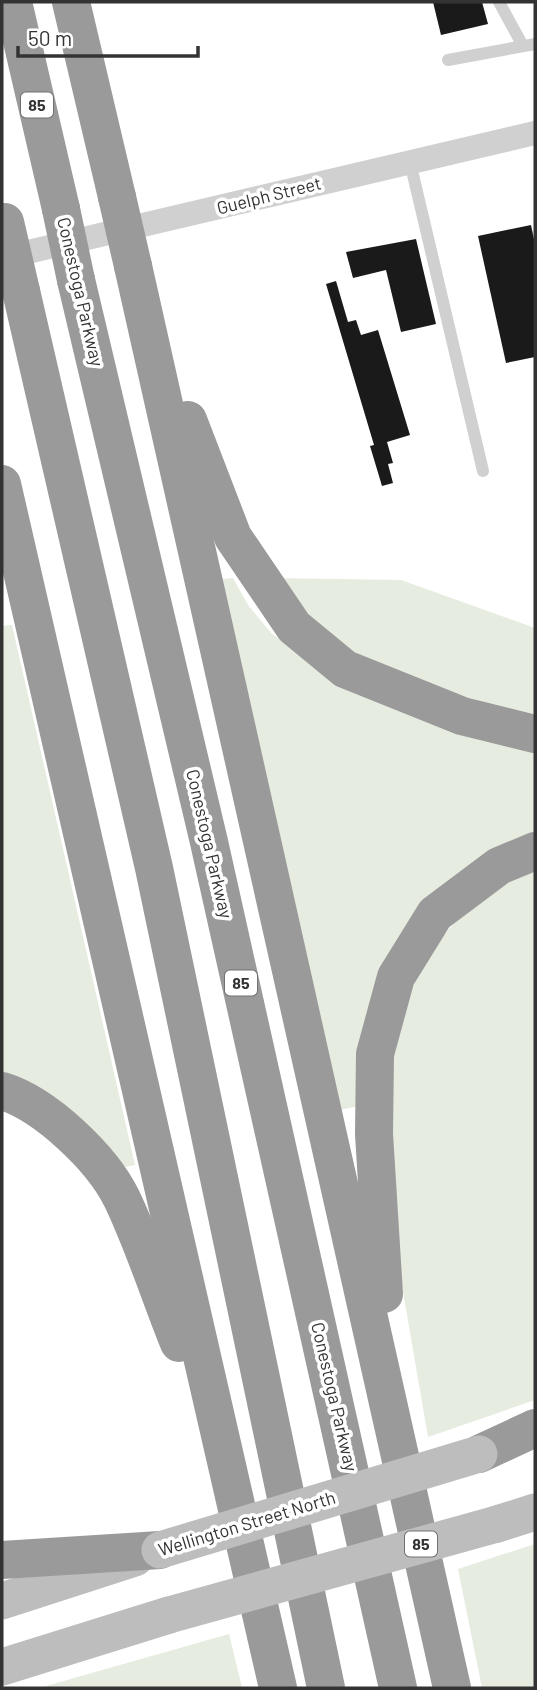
<svg xmlns="http://www.w3.org/2000/svg" width="537" height="1690" font-family="Barlow,sans-serif">
<style>
.green{fill:#e6ecdf}
.building{fill:#1a1a1a}
.lines{fill:none;stroke-linecap:round;stroke-linejoin:round}
.lane{stroke:#d0d0d0;stroke-width:12}
.street{stroke:#d0d0d0;stroke-width:24}
.secondary{stroke:#bdbdbd;stroke-width:37}
.highway{stroke:#9a9a9a;stroke-width:38}
.secondary-bridge{stroke:#bdbdbd;stroke-width:37}
.highway-bridge{stroke:#9a9a9a;stroke-width:38}
.labels{text-anchor:middle;stroke-width:7;stroke-linejoin:round;paint-order:stroke}
.shield{fill:#fff;stroke:#707070;stroke-width:2}
.shield-label{font-size:16px;font-weight:bold;fill:#333}
.street-label{font-size:18px;fill:#333;stroke:#fff}
</style>
<rect width="100%" height="100%" fill="#fff"/>
<!-- green -->
<g class="green">
<polygon points="233,578 248,605 271,633 336,683 535,748 535,833 463,871 358,1106 336,1111 213,580"/>
<polygon points="271,578 401,580 535,628 535,717 460,698 387,674 316,632"/>
<polygon points="12,625 135,1165 121,1168 11,1075 2,1072 2,626"/>
<polygon points="535,867 535,1400 428,1437 401,1280 388,1080 399,1012 426,955 472,903"/>
<polygon points="535,1544 535,1688 482,1688 458,1569"/>
<polygon points="229,1634 242,1688 39,1688"/>
</g>
<!-- building -->
<g class="building">
<polygon points="433,2 482,2 488,24 441,35"/>
<polygon points="531,225 535,244 535,357 506,363 478,236"/>
<polygon points="416,239 436,324 401,332 386,270 353,278 346,252"/>
<polygon points="336,281 348,322 356,320 361,335 378,330 410,435 387,442 393,463 388,464 393,483 382,486 370,446 374,445 326,284"/>
</g>
<g class="lines">
<!-- lane -->
<g class="lane">
<polyline points="499,2 523,46"/>
<polyline points="448,60 535,44"/>
<polyline points="410,162 483,471"/>
</g>
<!-- street -->
<polyline class="street" points="2,258 535,133"/>
<!-- secondary -->
<g class="secondary">
<polyline points="497,1524 535,1512"/>
<polyline points="2,1601 135,1558"/>
<polyline points="2,1667 169,1615"/>
</g>
<!-- highway -->
<g class="highway">
<polyline points="13,2 61,209"/>
<polyline points="71,2 117,197"/>
<polyline points="133,266 452,1688"/>
<polyline points="76,280 209,842 398,1688"/>
<polyline points="21,291 154,868 326,1688"/>
<polyline points="188,420 233,537 294,627 345,669 462,716 535,734"/>
<polyline points="2,484 278,1688"/>
<path d="M2,1091C45,1104 102,1158 122,1199C144,1245 160,1296 179,1343"/>
<polyline points="384,1294 374,1134 375,1054 396,977 435,914 499,866 535,851"/>
<polyline points="479,1454 535,1428"/>
<polyline points="2,1560 160,1550"/>
</g>
<!-- secondary-bridge -->
<g class="secondary-bridge">
<polyline points="160,1550 479,1454"/>
<polyline points="169,1615 497,1524"/>
</g>
<!-- highway-bridge -->
<g class="highway-bridge">
<polyline points="117,197 133,266"/>
<polyline points="61,209 76,280"/>
<polyline points="5,222 21,291"/>
</g>
</g>
<g class="labels">
<!-- shield labels -->
<g class="shield">
<rect x="21" y="92.5" width="32" height="25" rx="5"/>
<rect x="225" y="970.5" width="32" height="25" rx="5"/>
<rect x="405" y="1531.5" width="32" height="25" rx="5"/>
</g>
<g class="shield-label">
<text x="37" y="111">85</text>
<text x="241" y="989">85</text>
<text x="421" y="1550">85</text>
</g>
<!-- street labels -->
<g class="street-label">
<text transform="translate(269 196) rotate(-14)" y="6">Guelph Street</text>
<text transform="translate(80 292) rotate(77)" y="6">Conestoga Parkway</text>
<text transform="translate(209 844) rotate(77)" y="6">Conestoga Parkway</text>
<text transform="translate(334 1397) rotate(77)" y="6">Conestoga Parkway</text>
<text transform="translate(247 1524) rotate(-17)" y="6">Wellington Street North</text>
</g>
</g>
<!-- border -->
<rect width="537" height="1690" fill="none" stroke="#333333" stroke-width="7"/>
<!-- scale -->
<path d="M18 46v10h180v-10" fill="none" stroke="#333333" stroke-width="3.5"/>
<text x="28" y="46" font-size="21" fill="#333333" stroke="#ffffff" stroke-width="5" paint-order="stroke">50 m</text>
</svg>
